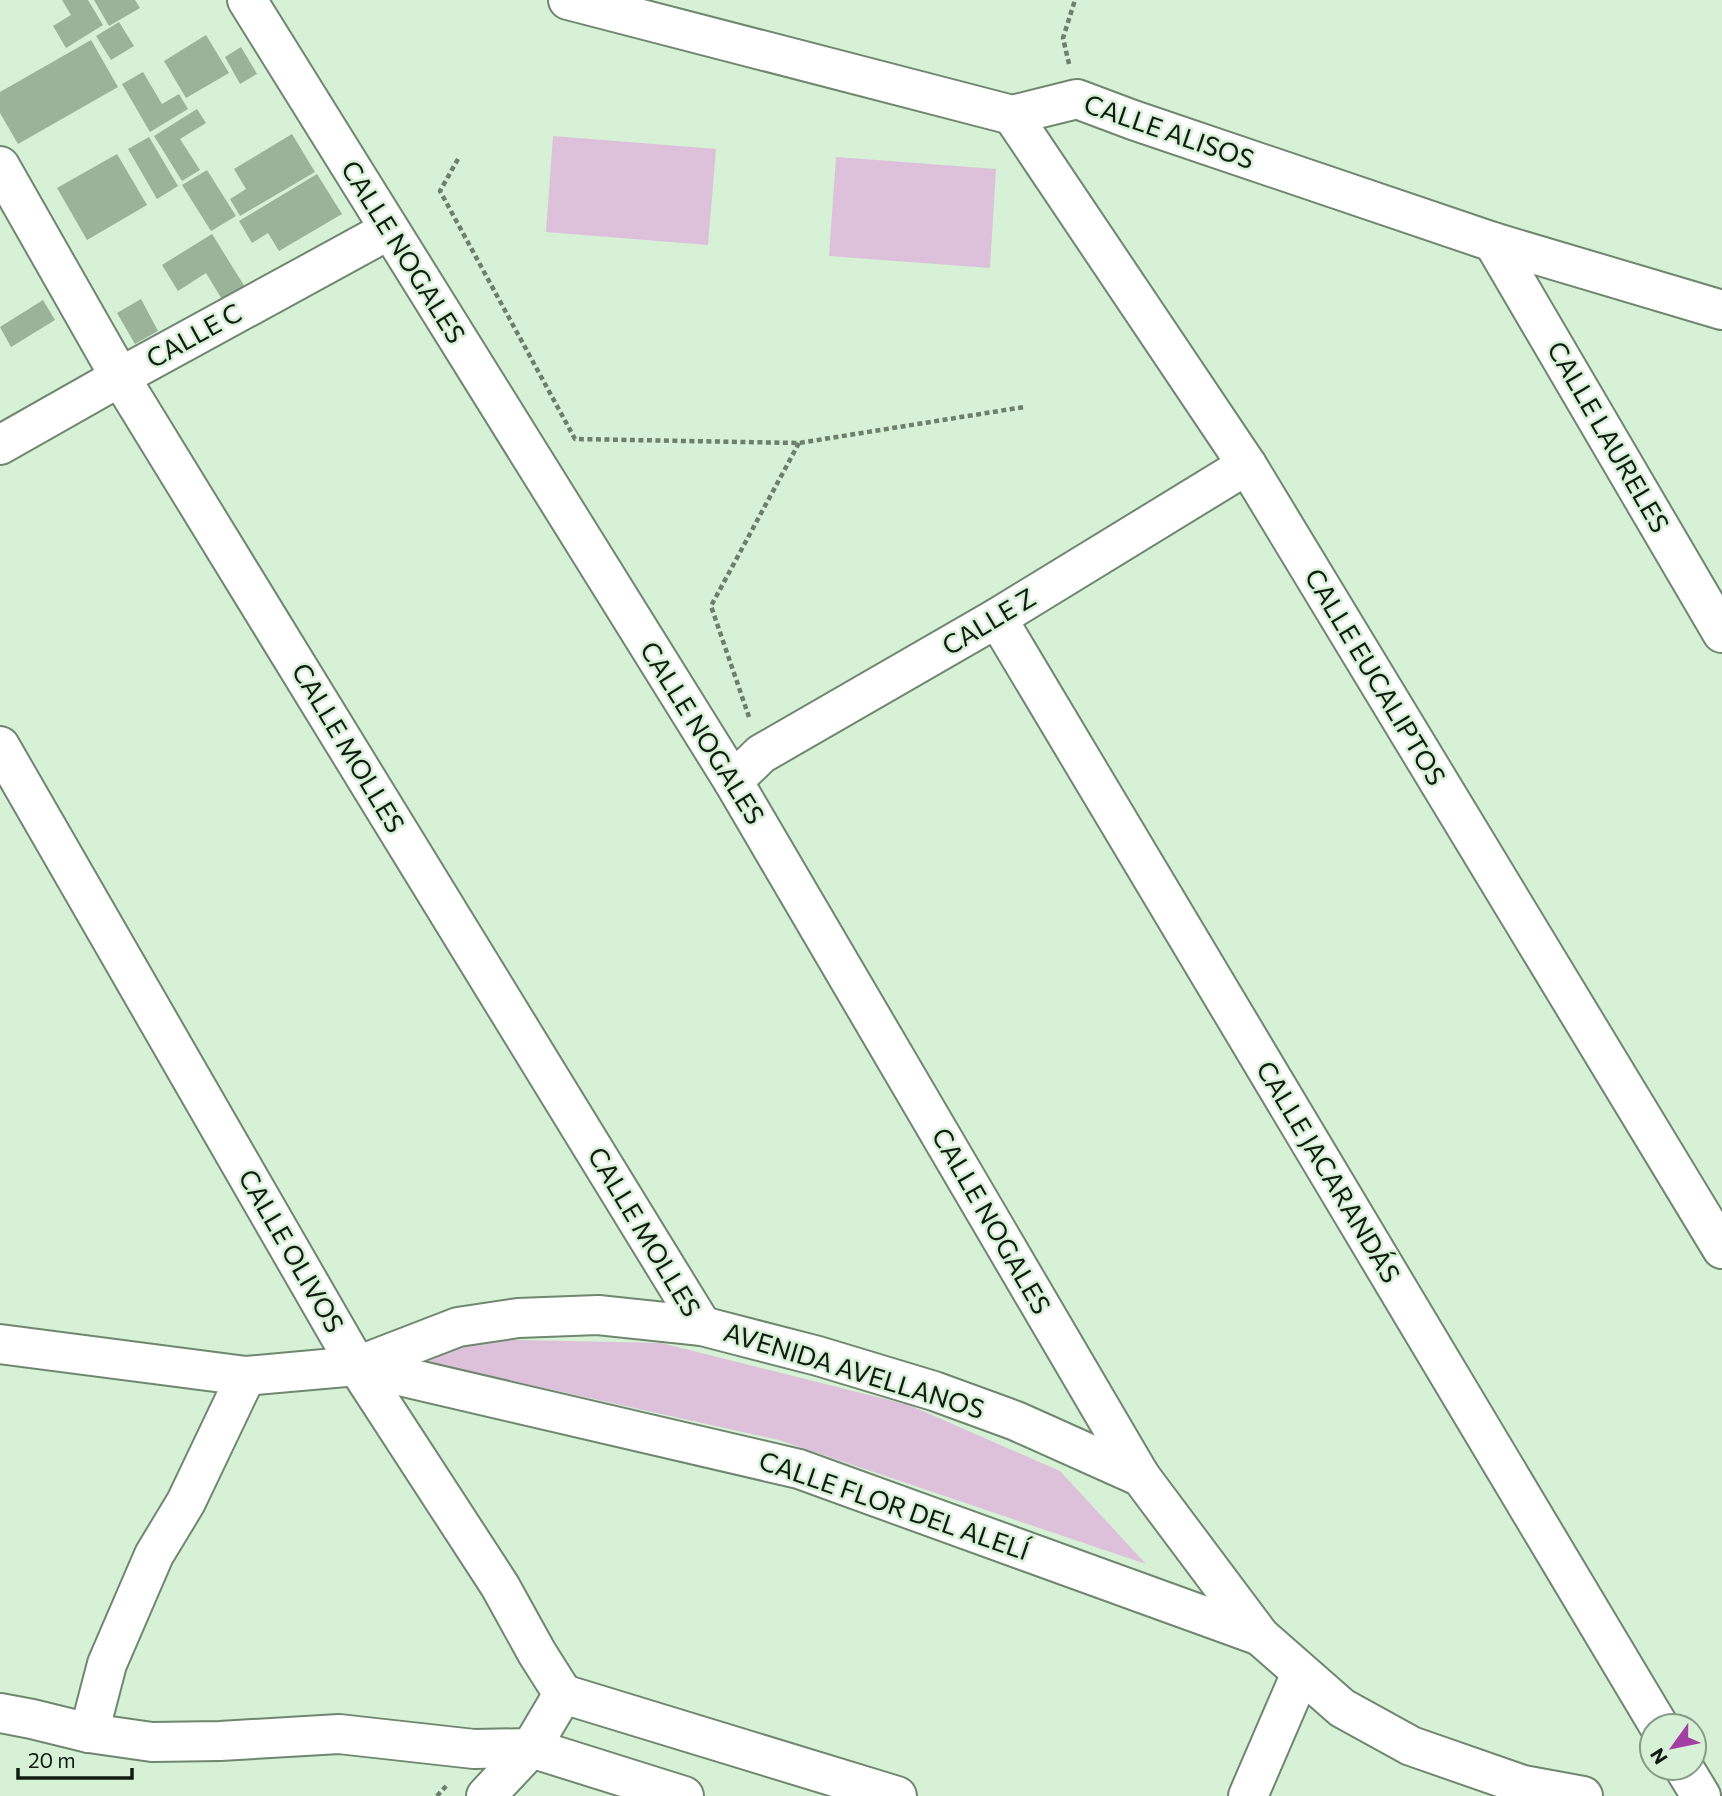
<svg xmlns="http://www.w3.org/2000/svg" width="1722" height="1796" font-family="Commissioner,sans-serif">
<style>
.green{fill:#ddc1db}
.building{fill:#9ab399}
.lines{fill:none;stroke-linecap:round;stroke-linejoin:round}
.minor-casing{stroke:#6e876e;stroke-width:42}
.path{stroke:#6d7f6d;stroke-width:4.5;stroke-dasharray:5 3.5;stroke-linecap:butt}
.minor{stroke:#fff;stroke-width:38}
.labels{text-anchor:middle;stroke-width:5;stroke-linejoin:round;paint-order:stroke}
.street-label{font-size:26px;fill:#111b11;stroke:#d6f1d5}
</style>
<rect width="100%" height="100%" fill="#d6f1d5"/>
<!-- green -->
<g class="green">
<polygon points="553,136 716,149 708,245 546,232"/>
<polygon points="836,157 996,169 990,268 829,256"/>
<polygon points="473,1339 661,1343 909,1405 1060,1471 1146,1564 779,1440 427,1362"/>
</g>
<!-- building -->
<g class="building">
<polygon points="62,0 88,0 103,25 66,48 53,26 71,15"/>
<polygon points="94,0 135,0 140,8 109,26"/>
<polygon points="119,22 134,46 111,60 96,36"/>
<polygon points="206,35 229,73 186,98 164,61"/>
<polygon points="91,40 118,87 18,144 0,113 0,92"/>
<polygon points="241,47 257,74 240,84 225,57"/>
<polygon points="143,72 162,104 179,94 188,109 150,132 122,84"/>
<polygon points="197,109 206,123 180,139 200,170 182,181 154,136"/>
<polygon points="292,134 315,172 240,216 230,199 246,189 234,169"/>
<polygon points="149,137 178,186 157,199 128,149"/>
<polygon points="117,154 147,205 87,240 57,188"/>
<polygon points="207,170 236,216 211,231 182,185"/>
<polygon points="317,174 342,214 279,251 268,233 252,243 239,221"/>
<polygon points="212,234 245,287 223,301 206,273 178,291 162,265"/>
<polygon points="141,299 158,331 135,344 117,313"/>
<polygon points="43,300 55,320 11,347 0,327"/>
</g>
<g class="lines">
<!-- minor casing -->
<g class="minor-casing">
<g id="minor">
<polyline points="247,0 733,781 1141,1477"/>
<polyline points="568,0 1012,115 1077,99 1133,120 1493,242 1722,310"/>
<polyline points="1012,115 1247,465 1722,1249"/>
<polyline points="0,166 120,377 702,1326"/>
<polyline points="1493,242 1722,633"/>
<polyline points="0,445 120,377 389,230"/>
<polyline points="997,618 1659,1726"/>
<polyline points="0,746 357,1366 500,1586 537,1653 563,1694"/>
<polyline points="733,781 761,754 997,618 1247,465"/>
<polyline points="0,1344 246,1376 357,1366 458,1327 518,1318 598,1315 702,1326 818,1356 934,1391 1016,1421 1141,1477 1260,1636 1342,1708 1411,1746 1523,1785 1583,1796"/>
<polyline points="357,1366 799,1469 1260,1636"/>
<polyline points="563,1694 897,1796"/>
<polyline points="0,1713 32,1719 89,1733 152,1742 220,1741 339,1734 474,1749 531,1748 684,1796"/>
<polyline points="89,1733 107,1664 154,1555 186,1502 246,1376"/>
<polyline points="1684,1768 1701,1796"/>
<polyline points="486,1796 531,1748 563,1694"/>
<polyline points="1248,1796 1301,1673"/>
</g>
</g>
<!-- path -->
<g class="path">
<polyline points="1069,64 1063,38 1075,0"/>
<polyline points="458,159 440,191 575,439 799,443 1024,407"/>
<polyline points="749,717 711,606 799,443"/>
<polyline points="437,1796 448,1784"/>
</g>
<!-- minor -->
<use href="#minor" class="minor"/>
</g>
<g class="labels">
<!-- street labels -->
<g class="street-label">
<text transform="translate(1169 132) rotate(19)" y="9">CALLE ALISOS</text>
<text transform="translate(403 252) rotate(58)" y="9">CALLE NOGALES</text>
<text transform="translate(194 336) rotate(-29)" y="9">CALLE C</text>
<text transform="translate(1608 437) rotate(60)" y="9">CALLE LAURELES</text>
<text transform="translate(989 622) rotate(-31)" y="9">CALLE Z</text>
<text transform="translate(1375 677) rotate(59)" y="9">CALLE EUCALIPTOS</text>
<text transform="translate(702 733) rotate(58)" y="9">CALLE NOGALES</text>
<text transform="translate(348 748) rotate(59)" y="9">CALLE MOLLES</text>
<text transform="translate(1328 1172) rotate(59)" y="9">CALLE JACARANDÁS</text>
<text transform="translate(991 1221) rotate(60)" y="9">CALLE NOGALES</text>
<text transform="translate(644 1232) rotate(59)" y="9">CALLE MOLLES</text>
<text transform="translate(291 1251) rotate(60)" y="9">CALLE OLIVOS</text>
<text transform="translate(854 1371) rotate(17)" y="9">AVENIDA AVELLANOS</text>
<text transform="translate(894 1506) rotate(19)" y="9">CALLE FLOR DEL ALELÍ</text>
</g>
</g>
<!-- north arrow -->
<g transform="translate(1673 1747) rotate(237)"><circle r="33" fill="#d6f1d5" stroke="#879b87" stroke-width="2"/>
<path d="M0-5L12 26L0 18L-12 26Z" fill="#a33ea4"/>
<text y="-10" font-size="19" font-weight="bold" text-anchor="middle" fill="#111b11">N</text>
</g>
<!-- scale -->
<path d="M18 1768v10h114v-10" fill="none" stroke="#111b11" stroke-width="3.5"/>
<text x="28" y="1768" font-size="21" fill="#111b11" stroke="#d6f1d5" stroke-width="5" paint-order="stroke">20 m</text>
</svg>
